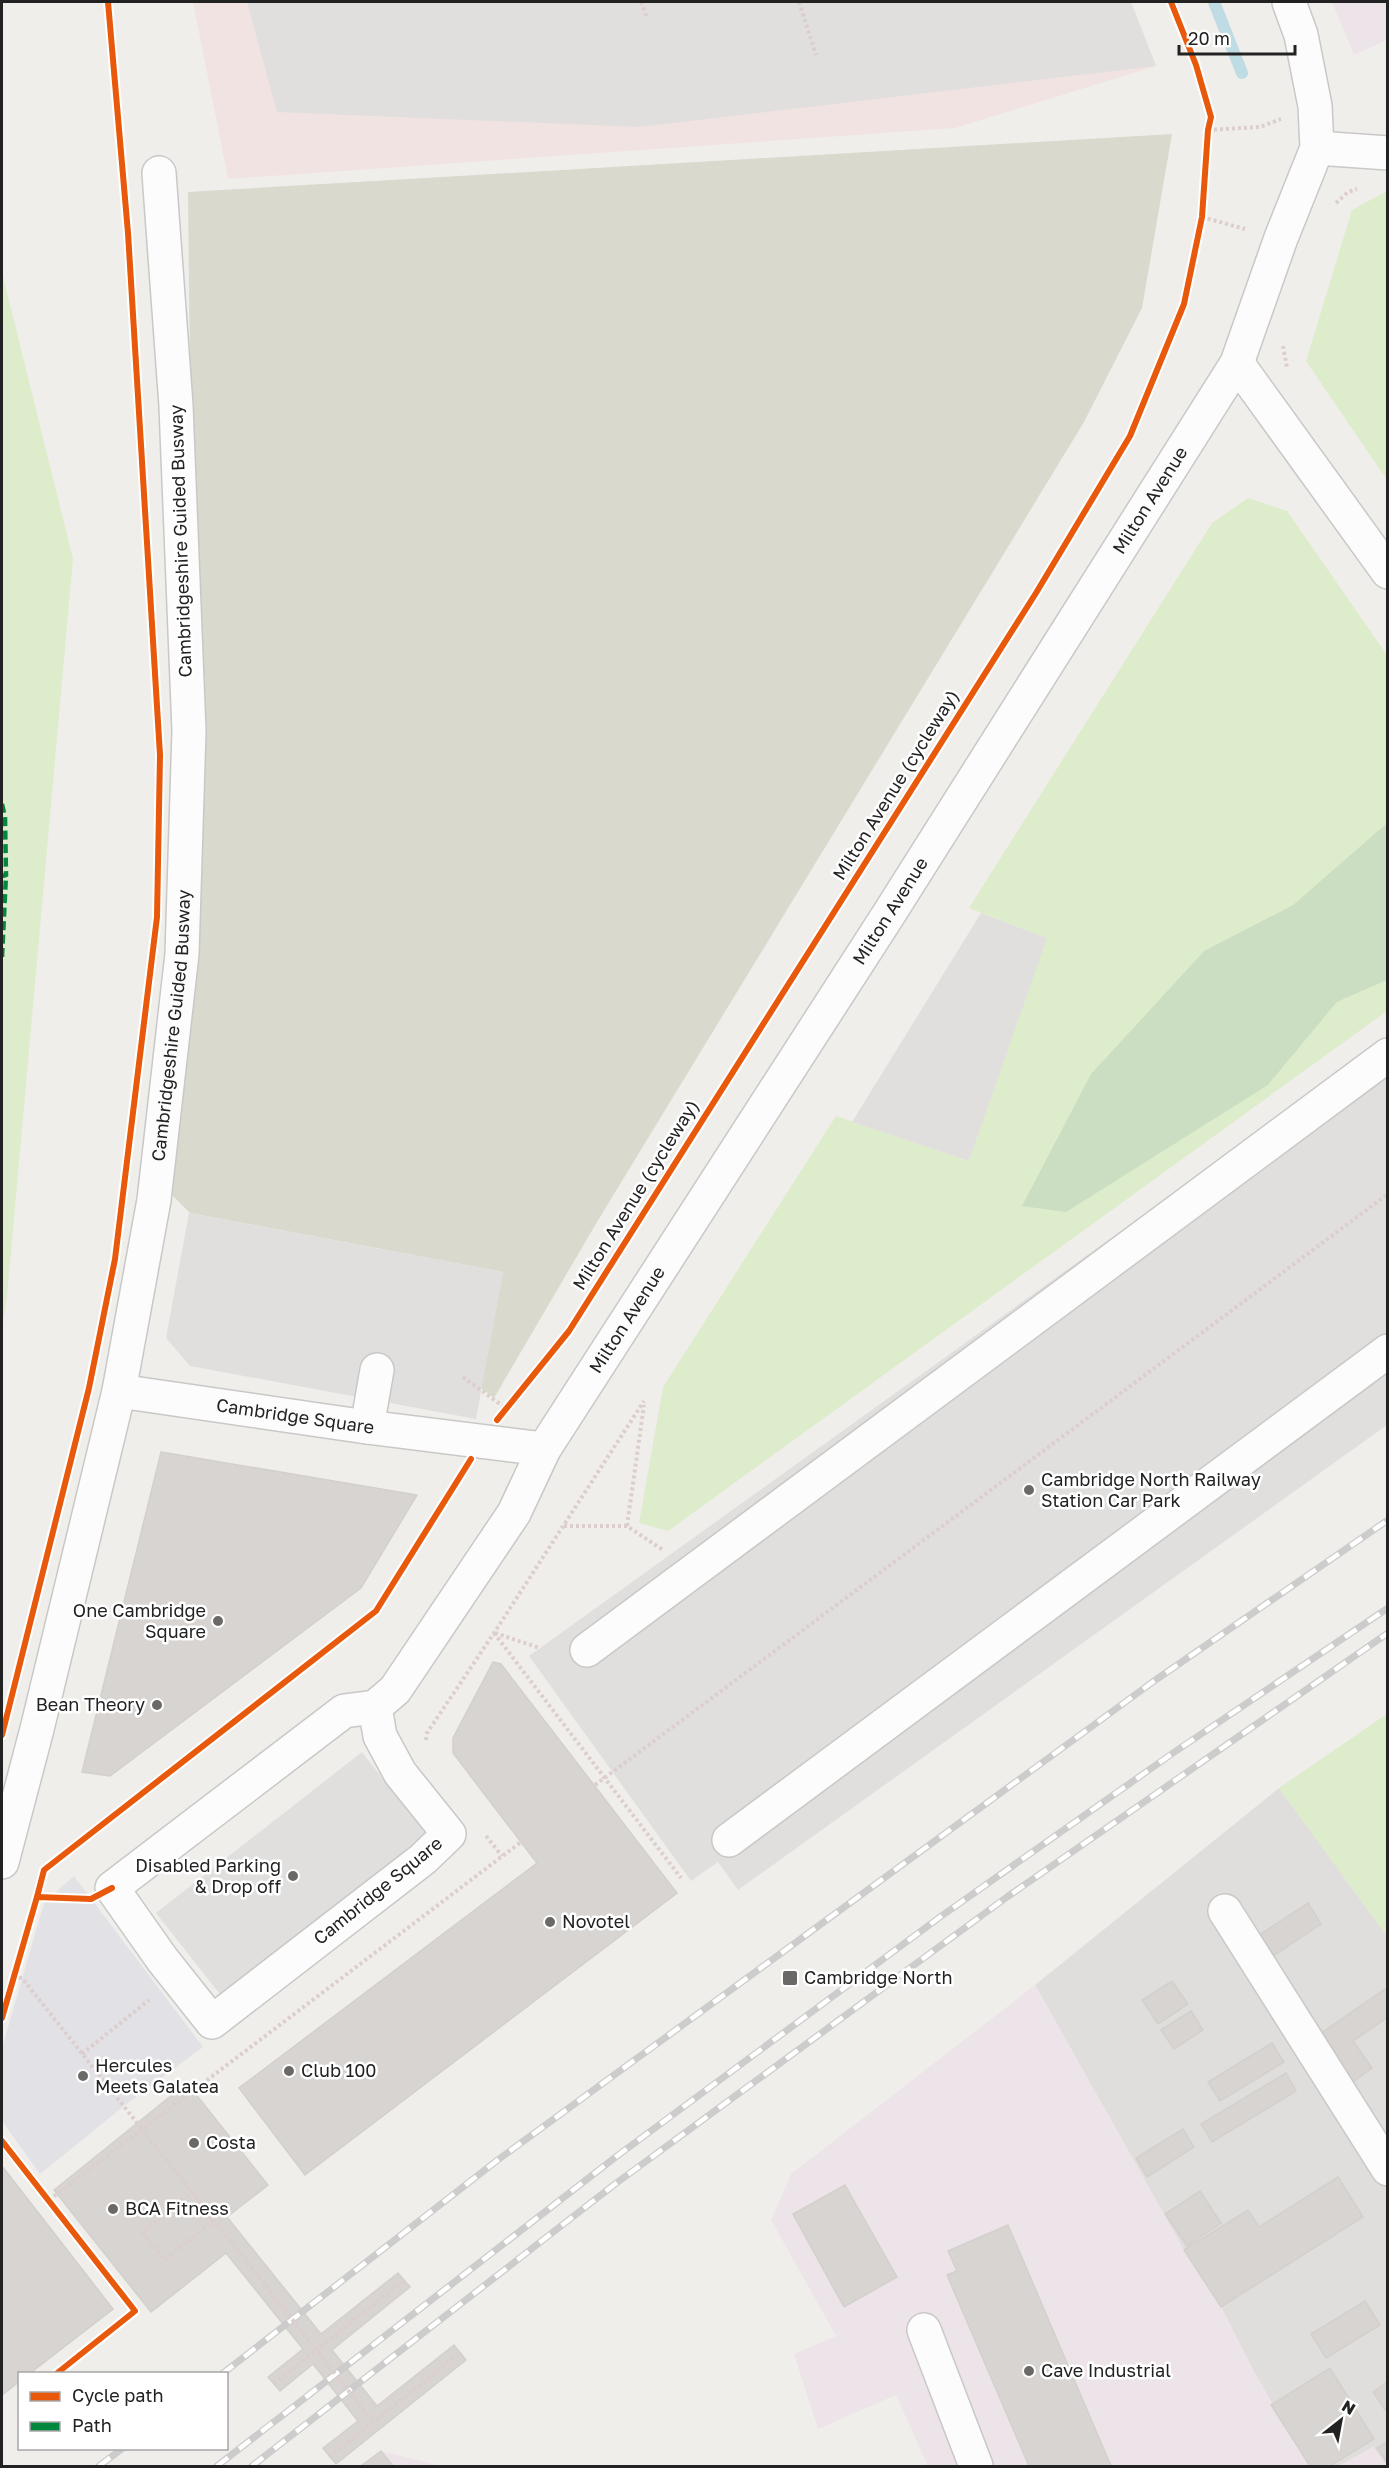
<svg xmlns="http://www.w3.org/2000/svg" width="1389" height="2468" font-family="'Golos Text',sans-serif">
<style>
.residential{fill:#dfdedc}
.commercial{fill:#f1e3e1}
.industrial{fill:#ede4e9}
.construction{fill:#d9d9cd}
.grass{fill:#ddeccb}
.forest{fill:#cbdec1}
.parking{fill:#e0dfde}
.plaza{fill:#e2e1e5}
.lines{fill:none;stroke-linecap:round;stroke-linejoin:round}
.stream{stroke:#bfdbe3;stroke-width:12}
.building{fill:#d7d4d2;stroke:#d3d0cc;stroke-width:1.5}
.minor-casing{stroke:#c9c8c7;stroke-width:36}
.path{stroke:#dccecd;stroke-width:4;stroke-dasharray:3 3;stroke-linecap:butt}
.minor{stroke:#fdfcfc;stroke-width:33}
.rail-casing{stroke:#ccc;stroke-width:7}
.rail{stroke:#fff;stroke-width:4.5;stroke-dasharray:14;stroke-linecap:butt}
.path-bridge{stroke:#dccecd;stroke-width:4;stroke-dasharray:3 3;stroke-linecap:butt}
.quiet{stroke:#00873e;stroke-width:4.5;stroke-dasharray:9 4.5;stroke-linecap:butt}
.cycleway-casing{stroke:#fff;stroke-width:10}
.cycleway{stroke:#e8590c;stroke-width:6}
.poi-dot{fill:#6a6968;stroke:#fff;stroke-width:2}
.labels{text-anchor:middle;stroke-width:5;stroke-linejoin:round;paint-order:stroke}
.street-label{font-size:18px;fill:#222;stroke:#fff}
.poi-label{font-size:18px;fill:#222;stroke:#fff;text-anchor:start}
</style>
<rect width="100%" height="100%" fill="#f0eeeb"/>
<!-- residential -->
<polygon class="residential" points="1279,1788 1387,1936 1387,2466 1373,2447 1339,2466 1308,2466 1252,2368 1221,2307 1184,2250 1035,1985"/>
<!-- commercial -->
<polygon class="commercial" points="193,2 1131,2 1156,66 955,128 228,179"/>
<!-- industrial -->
<g class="industrial">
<polygon points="1332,2 1387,2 1387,40 1354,55"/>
<polygon points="1035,1985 1184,2250 1221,2307 1252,2368 1308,2466 920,2466 927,2464 896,2395 818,2429 794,2354 836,2336 771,2220 791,2174"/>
<polygon points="1373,2447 1386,2466 1339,2466"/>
<polygon points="381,2451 441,2466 361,2466"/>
</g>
<!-- construction -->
<polygon class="construction" points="1172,134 1142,308 1084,422 597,1222 494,1398 481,1388 503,1272 190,1213 169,1192 196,902 188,192"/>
<!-- grass -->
<g class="grass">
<polygon points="1387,191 1387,480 1306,361 1352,210"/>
<polygon points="2,272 73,559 7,1297 2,1327"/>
<polygon points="1248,498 1287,511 1387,655 1387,823 1293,905 1204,951 1091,1074 1268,1085 1337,1002 1387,980 1387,1011 668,1531 639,1523 663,1387 836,1116 969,1161 1046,938 969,908 1212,523"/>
<polygon points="1387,1714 1387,1936 1279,1788"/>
</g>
<!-- forest -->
<polygon class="forest" points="1387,823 1387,980 1337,1002 1268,1085 1066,1212 1022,1206 1091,1074 1204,951 1293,905"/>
<!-- parking -->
<g class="parking">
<polygon points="247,2 1131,2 1156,66 639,127 277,112"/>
<polygon points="981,913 1047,938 969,1161 852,1122"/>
<polygon points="1387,1040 1387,1425 738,1890 718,1862 691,1881 529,1656"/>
<polygon points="189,1213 503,1272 476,1419 190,1366 166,1338"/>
<polygon points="362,1752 429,1838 223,1998 156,1913"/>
</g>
<!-- plaza -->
<polygon class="plaza" points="74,1876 203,2047 124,2106 40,2174 2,2121 2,2048 44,1903"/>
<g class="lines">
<!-- stream -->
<polyline class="stream" points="1214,2 1242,73"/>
</g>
<!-- building -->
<g class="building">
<polygon points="161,1452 417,1495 361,1588 110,1776 82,1772"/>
<polygon points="493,1662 501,1664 677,1893 305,2175 239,2088 537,1863 453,1753 453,1738"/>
<polygon points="1308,1903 1321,1924 1267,1960 1253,1939"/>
<polygon points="1172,1981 1188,2004 1158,2024 1142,2000"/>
<polygon points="1388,1987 1388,2017 1353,2041 1372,2068 1350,2084 1317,2036"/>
<polygon points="1191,2011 1203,2030 1174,2049 1161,2030"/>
<polygon points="1272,2043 1284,2062 1220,2101 1208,2082"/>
<polygon points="1286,2073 1296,2091 1212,2142 1201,2124"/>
<polygon points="187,2083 268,2185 227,2217 321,2334 398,2273 410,2287 332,2350 377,2406 454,2345 466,2360 336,2464 323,2448 358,2421 313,2364 280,2391 268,2377 303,2349 226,2253 151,2312 54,2190"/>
<polygon points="1183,2129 1194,2147 1147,2177 1136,2158"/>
<polygon points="2,2166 113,2309 29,2374 20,2374 20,2381 2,2395"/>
<polygon points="1338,2177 1363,2217 1221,2307 1184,2250 1248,2210 1259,2227"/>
<polygon points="845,2185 897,2277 844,2307 793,2214"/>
<polygon points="1200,2191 1221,2223 1187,2246 1165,2214"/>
<polygon points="1008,2225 1111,2466 1029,2466 947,2275 957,2271 948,2251"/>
<polygon points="1365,2301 1380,2325 1326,2358 1311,2334"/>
<polygon points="1330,2368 1374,2439 1330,2466 1310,2466 1271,2405"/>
<polygon points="1388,2382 1388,2408 1385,2410 1373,2392"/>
<polygon points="1388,2441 1388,2464 1377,2448"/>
<polygon points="381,2451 393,2466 361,2466"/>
</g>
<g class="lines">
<!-- minor casing -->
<g class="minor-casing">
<g id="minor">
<polyline points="1317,148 1388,153"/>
<polyline points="1237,363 1388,572"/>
<path id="s1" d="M119,1391L367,1427L544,1449"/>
<polyline points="367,1427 377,1370"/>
<polyline points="587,1650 1388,1055"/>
<path id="s2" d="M375,1707L395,1690L514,1513L544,1449L887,917L1237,363L1281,238L1317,148L1315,106L1301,35L1289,2"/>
<polygon points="375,1707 380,1736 400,1773 449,1834 423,1859 212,2022 162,1959 112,1888 344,1711"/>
<polyline points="729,1840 1388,1351"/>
<path id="s3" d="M2,1862L37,1729L119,1391L154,1200L182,954L189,731L176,406L159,173"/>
<polyline points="1225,1911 1388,2169"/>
<polyline points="924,2330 976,2466"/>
</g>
</g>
<!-- path -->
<g class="path">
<polyline points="641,2 647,17"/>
<polyline points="799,2 816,55"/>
<polyline points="1208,130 1260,127 1281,119"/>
<polyline points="1336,203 1348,192 1357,189"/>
<polyline points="1202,217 1245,229"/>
<polyline points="1283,346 1287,368"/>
<polyline points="463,1377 504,1407"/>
<polyline points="564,1526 627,1526 663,1550"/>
<polyline points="627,1526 644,1405"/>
<polyline points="494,1633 681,1878"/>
<polyline points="495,1633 540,1648"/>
<polyline points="426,1740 427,1733 494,1633 644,1401"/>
<polyline points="595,1785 1388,1194"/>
<polyline points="486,1836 502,1856"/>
<polyline points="13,1977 22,1978 214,2220 165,2260 142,2232 192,2192 218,2225"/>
<polyline points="82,2054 149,2000"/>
<polyline points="49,2200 521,1842"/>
<polyline points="274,2384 404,2280"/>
<polyline points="329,2457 460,2353"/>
</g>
<!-- minor -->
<use href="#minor" class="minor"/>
<!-- rail casing -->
<g class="rail-casing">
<g id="rail">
<polyline points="222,2374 499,2159 1154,1681 1388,1520"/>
<polyline points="99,2466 123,2448"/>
<polyline points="217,2466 617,2156 940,1917 1173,1753 1388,1608"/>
<polyline points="252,2466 615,2184 1007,1897 1388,1633"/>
</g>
</g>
<!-- rail -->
<use href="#rail" class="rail"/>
<!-- path-bridge -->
<polyline class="path-bridge" points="218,2225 373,2422"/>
<!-- quiet -->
<g class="quiet">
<polyline points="2,804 5,817 6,875 2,876"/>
<polyline points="2,957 6,875"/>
</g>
<!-- cycleway casing -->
<g class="cycleway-casing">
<g id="cycleway">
<polyline points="497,1420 569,1331 1036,593 1130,436 1184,304 1202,217 1208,130 1211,117 1196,65 1171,2"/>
<polyline points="2,1735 89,1388 115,1259 157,917 160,755 128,233 108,2"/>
<polyline points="37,1897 44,1870 376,1611 471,1459"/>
<polyline points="2,2018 37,1897 91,1899 112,1888"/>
<polyline points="2,2141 135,2311 56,2374"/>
</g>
</g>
<!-- cycleway -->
<use href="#cycleway" class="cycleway"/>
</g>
<!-- markers -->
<g class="poi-dot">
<circle cx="1029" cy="1490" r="6"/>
<circle cx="218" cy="1621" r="6"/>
<circle cx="157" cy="1705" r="6"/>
<circle cx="293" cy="1876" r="6"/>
<circle cx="550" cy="1922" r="6"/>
<rect x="782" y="1970" width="16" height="16" rx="3"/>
<circle cx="289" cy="2071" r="6"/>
<circle cx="83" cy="2076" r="6"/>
<circle cx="194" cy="2143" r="6"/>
<circle cx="113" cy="2209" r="6"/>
<circle cx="1029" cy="2371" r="6"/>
</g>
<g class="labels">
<!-- street labels -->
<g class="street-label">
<text dy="6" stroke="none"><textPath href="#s2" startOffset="1436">Milton Avenue</textPath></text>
<text transform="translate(181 541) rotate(-92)" y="6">Cambridgeshire Guided Busway</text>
<text transform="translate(896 785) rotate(-58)" y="6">Milton Avenue (cycleway)</text>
<text dy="6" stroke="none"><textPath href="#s2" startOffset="950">Milton Avenue</textPath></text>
<text dy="6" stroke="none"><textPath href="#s3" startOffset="855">Cambridgeshire Guided Busway</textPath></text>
<text transform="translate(636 1195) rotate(-58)" y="6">Milton Avenue (cycleway)</text>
<text dy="6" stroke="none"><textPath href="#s2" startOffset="464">Milton Avenue</textPath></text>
<text dy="6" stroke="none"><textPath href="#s1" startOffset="178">Cambridge Square</textPath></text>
<text transform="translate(378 1891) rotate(-39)" y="6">Cambridge Square</text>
</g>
<!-- poi labels -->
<g class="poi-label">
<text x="1041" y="1486">Cambridge North Railway<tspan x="1041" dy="21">Station Car Park</tspan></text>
<text x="206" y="1617" text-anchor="end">One Cambridge<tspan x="206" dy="21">Square</tspan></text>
<text x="145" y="1711" text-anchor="end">Bean Theory</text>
<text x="281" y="1872" text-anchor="end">Disabled Parking<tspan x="281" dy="21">&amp; Drop off</tspan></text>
<text x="562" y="1928">Novotel</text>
<text x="804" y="1984">Cambridge North</text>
<text x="95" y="2072">Hercules<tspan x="95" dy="21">Meets Galatea</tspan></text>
<text x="301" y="2077">Club 100</text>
<text x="206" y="2149">Costa</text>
<text x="125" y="2215">BCA Fitness</text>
<text x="1041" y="2377">Cave Industrial</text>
</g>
</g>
<!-- border -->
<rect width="1389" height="2468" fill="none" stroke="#222222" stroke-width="6"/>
<!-- legend -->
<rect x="18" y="2372" width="210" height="78" fill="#ffffff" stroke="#a7a7a7" stroke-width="1.5"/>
<rect x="30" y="2392" width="30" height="9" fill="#e8590c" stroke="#a7a7a7" stroke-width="1.5"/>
<text x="72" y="2402" font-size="18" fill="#222222">Cycle path</text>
<rect x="30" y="2422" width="30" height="9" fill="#00873e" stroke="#a7a7a7" stroke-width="1.5"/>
<text x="72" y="2432" font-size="18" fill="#222222">Path</text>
<!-- north arrow -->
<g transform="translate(1341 2420) rotate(31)" stroke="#ffffff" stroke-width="4.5" paint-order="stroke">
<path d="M0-4.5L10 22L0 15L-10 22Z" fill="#222222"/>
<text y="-9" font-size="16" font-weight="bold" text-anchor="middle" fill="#222222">N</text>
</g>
<!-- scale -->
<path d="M1179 45v9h116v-9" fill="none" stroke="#222222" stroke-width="3"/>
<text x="1188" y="45" font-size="18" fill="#222222" stroke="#ffffff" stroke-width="4.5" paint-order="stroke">20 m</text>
</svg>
